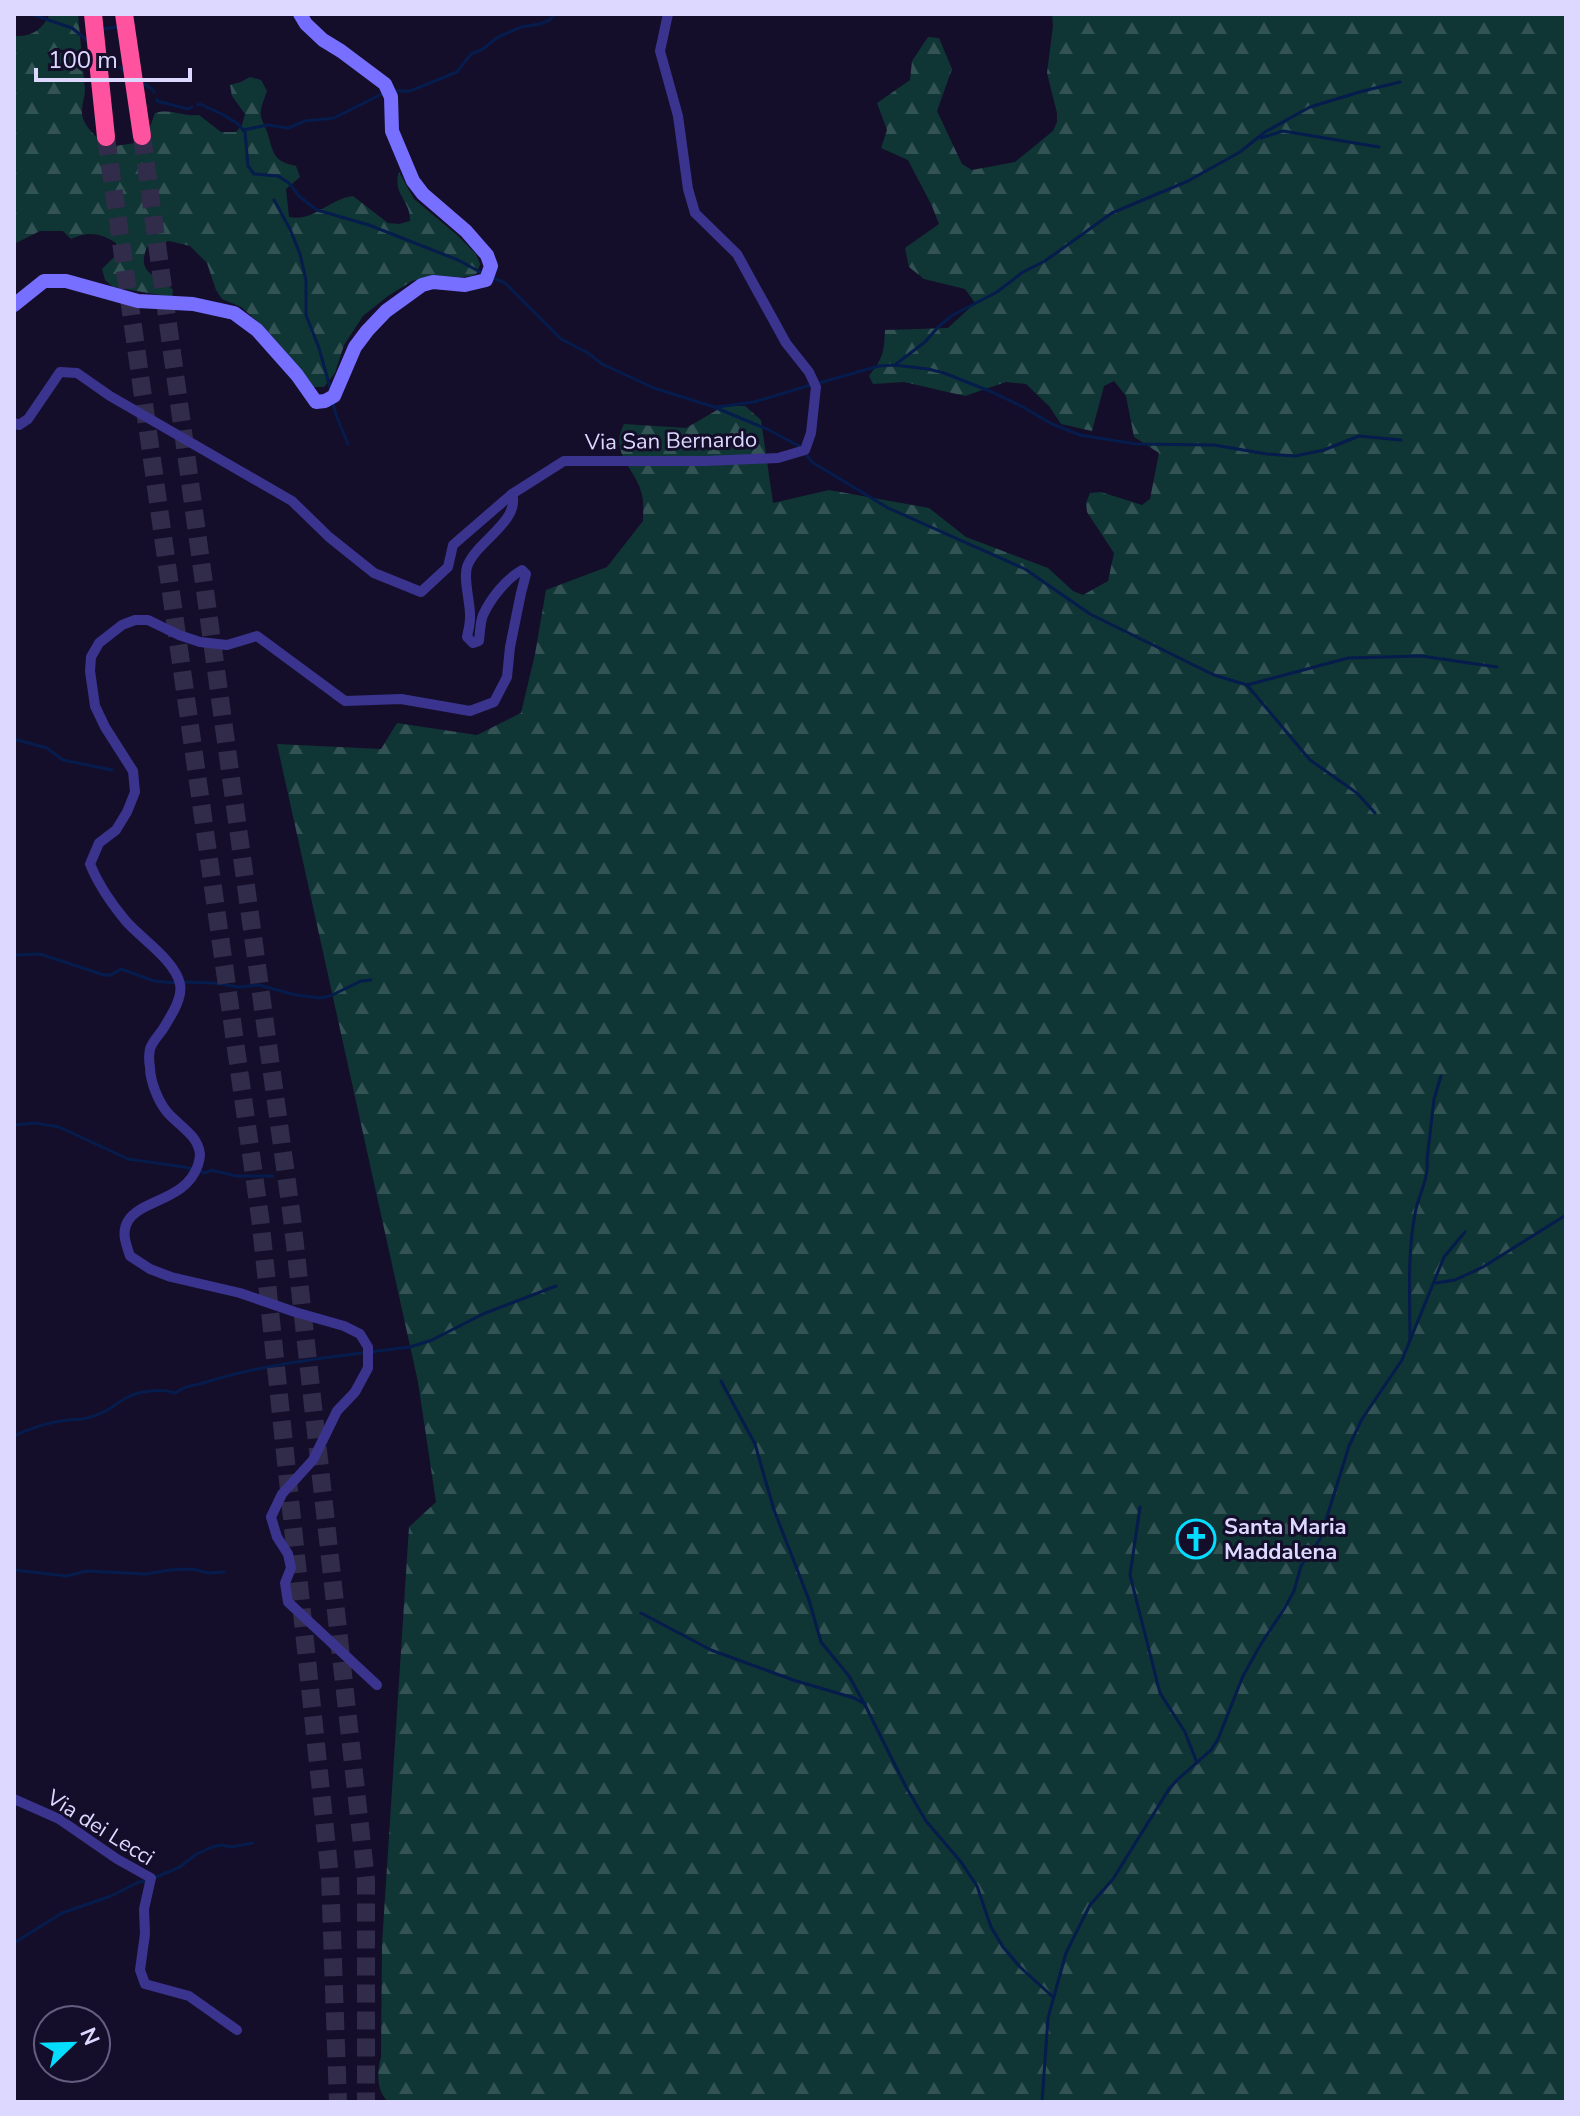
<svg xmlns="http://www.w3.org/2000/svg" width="1580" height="2116" font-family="'Nunito Sans',sans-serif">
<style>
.forest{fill:url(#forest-firs)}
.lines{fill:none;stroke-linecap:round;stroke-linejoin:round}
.stream{stroke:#051c4c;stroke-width:3}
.highway-tunnel{stroke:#322c4b;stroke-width:18;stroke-dasharray:18 9;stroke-linecap:butt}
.street{stroke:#3b348e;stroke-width:10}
.secondary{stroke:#776fff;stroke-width:14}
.highway{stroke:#ff539f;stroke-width:18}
.labels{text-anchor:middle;stroke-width:6;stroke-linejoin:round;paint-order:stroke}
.street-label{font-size:22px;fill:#ddd8ff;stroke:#140e2b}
.poi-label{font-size:22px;font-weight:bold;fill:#ddd8ff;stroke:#140e2b;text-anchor:start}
</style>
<defs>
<pattern id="forest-firs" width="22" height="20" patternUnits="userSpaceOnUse" patternTransform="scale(2)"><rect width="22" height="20" fill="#103535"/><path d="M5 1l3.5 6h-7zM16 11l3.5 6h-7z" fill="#325253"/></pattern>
</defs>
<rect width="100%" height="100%" fill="#140e2b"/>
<!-- forest -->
<g class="forest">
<path d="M50,14H78L85,90C85,97 82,103 82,109C80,124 97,137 107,147L136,143L146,138L155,113C172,108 182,117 199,115L221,132H236L242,125L245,114L232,96L230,85L241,82L250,77L261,80L267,91C265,97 262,103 261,110C259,119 266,126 268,135C274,154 273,161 296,166L300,177L286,189L289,217C314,222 329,199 353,196L388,223L399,224L410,221C411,201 392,194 399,172L414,199L456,234L476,254L480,264L477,273L472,276L461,277L432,276L412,281L388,296L363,316L344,345L335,373L324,387H313L286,352L263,326L241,307L222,299L216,290L207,263L190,246L169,241L147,247C135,276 159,274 173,290L172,297L113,287L105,280L102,269L117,254L116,243C100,233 89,231 71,239L63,231H40L14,244V36C32,37 42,30 50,14Z"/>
<path d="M1052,14H1566V2102H388C376,2090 377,2072 381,2057L382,1944L409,1527L436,1502L418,1382L277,744L381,749L397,723L477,735L521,713L535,654L546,590L607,567L643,521C643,513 644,504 642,495C637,469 608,454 624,424L686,428L724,406H745L761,420L773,503L829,490L929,508L966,537L1048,568L1073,591L1083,595L1108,581L1114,553L1087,512L1086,503L1090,493L1101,492L1142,505L1150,499L1159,453L1134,437L1126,396L1114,381L1104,386L1092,431L1061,424L1049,406L1026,384L1006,382L965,396L904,382L873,384L869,376C883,358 884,353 885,330L948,328L975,303L965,289L924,279L909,267L905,248L939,224L932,206L908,160L881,148L887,130L877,103L910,80L912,61L928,37L939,38L952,69L937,111L962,164L972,170L1015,162L1053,131L1057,122V113L1047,73L1053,26Z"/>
</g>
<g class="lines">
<!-- stream -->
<g class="stream">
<polyline points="31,14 72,28 88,41"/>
<polyline points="102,29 117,27"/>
<polyline points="104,53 125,72"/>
<polyline points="141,82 152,89 154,92"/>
<polyline points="393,91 410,91 457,72 471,54 483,49 498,37 521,27 540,24 550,20 554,14"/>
<polyline points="157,99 157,101 188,109 192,107"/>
<polyline points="198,105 200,104 224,115 238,124 245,132 248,166 254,174 278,176 289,183 300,197 317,210 369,225 458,260 482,273"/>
<polyline points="243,130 268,125 288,128 305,121 334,118 386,92"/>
<polyline points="1261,138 1283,131 1379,147"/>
<polyline points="274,200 290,229 300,254 306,280 306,315 319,348 331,391"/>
<polyline points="493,278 505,283 561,339 588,353 602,364 654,388 714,407 767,429 801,447"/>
<polyline points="896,364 925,342 939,326 953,315 997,292 1023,272 1045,261 1112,213 1188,181 1240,152 1265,132 1310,107 1363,91 1400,82"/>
<polyline points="819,383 879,366 894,365 928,369 944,373 992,392 1021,406 1052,424 1080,435 1136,444 1214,445 1267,454 1295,456 1324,450 1359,436 1401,440"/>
<polyline points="333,403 336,415 348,444"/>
<polyline points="717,407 754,402 811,385"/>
<polyline points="805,453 812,462 888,508 1025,569 1090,614 1214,675 1247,685 1348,658 1421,656 1497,667"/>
<polyline points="1247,685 1310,760 1357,793 1375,813"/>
<polyline points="14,739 47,748 63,760 112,770"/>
<polyline points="14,955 40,954 104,975 111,975 121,969 154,981 176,983"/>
<polyline points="184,982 214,983 239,987 259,985 296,995 320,998 330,996 361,981 371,980"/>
<polyline points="14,1125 35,1123 59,1127 128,1159 184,1167 206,1173 211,1170 236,1176 273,1176"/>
<polyline points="1436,1283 1455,1280 1483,1267 1566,1215"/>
<path d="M1410,1340C1410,1299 1407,1255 1415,1214C1418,1195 1429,1180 1427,1160L1434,1099L1441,1076"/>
<polyline points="721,1381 755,1444 774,1510 809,1600 821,1642 849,1676 865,1705 906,1787 926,1821 961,1862 977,1886 991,1927 1003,1947 1020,1967 1053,1997"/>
<path d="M14,1436C31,1428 50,1422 68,1420C75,1419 81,1420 87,1418C105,1414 112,1406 126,1398C139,1391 161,1388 175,1393C189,1384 190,1387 203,1383C270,1362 340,1356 410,1347L432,1340L483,1314L556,1286"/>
<polyline points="1140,1507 1130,1575 1160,1693 1185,1732 1197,1763"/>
<polyline points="14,1570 67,1576 86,1571 146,1574 170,1570 193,1569 208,1573 224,1572"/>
<polyline points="641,1613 711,1650 793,1680 854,1698 865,1704"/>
<polyline points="154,1878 180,1867 195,1855 212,1847 222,1845 231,1847 253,1843"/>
<polyline points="14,1943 62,1913 111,1896 139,1882 147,1881"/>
<polyline points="1042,2102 1048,2018 1066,1953 1090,1905 1113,1879 1169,1789 1177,1780 1211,1750 1218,1739 1243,1676 1261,1644 1284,1609 1294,1591 1301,1566 1320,1539 1349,1446 1362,1419 1402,1360 1444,1257 1465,1232"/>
</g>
<!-- highway-tunnel -->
<g class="highway-tunnel">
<polyline points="142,136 292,1218 366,1880 366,2102"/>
<polyline points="106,137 260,1217 330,1876 338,2102"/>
</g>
<!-- street -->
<g class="street">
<polyline points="14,423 19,425 28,419 60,372 77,373 110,396 292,501 329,537 374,573 421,592 448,567 453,545 512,494 564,461 705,461 778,458 805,450 811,433 816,387 809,372 786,343 737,254 695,213 688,189 678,116 660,51 668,14"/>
<path d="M377,1685L288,1602L285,1583L291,1568L288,1554L277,1537L271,1517L282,1494L313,1460L337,1411L355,1392L368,1368V1347L360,1334L344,1326L295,1312L240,1293L171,1277L150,1269L130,1256C126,1244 121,1232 128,1221C141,1199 186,1201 198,1165C199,1162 200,1158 200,1154C198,1135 178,1125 167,1112C158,1101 150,1081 150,1067C149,1062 149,1054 150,1049C152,1042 159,1035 163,1029C170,1017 183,999 180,984C175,960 140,938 125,920C111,903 98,884 90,864L99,843L116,830L127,812L135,792L133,771L105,727L95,706L90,671L91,657L99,643L122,625L135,620H148L179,635L200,642L227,645L257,636L345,701L401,699L470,711L494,702L507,677L510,647L521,593L526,574L522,570C506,579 491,598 483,615C480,623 480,633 479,641L473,643L467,637C468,631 470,625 470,618C471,604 463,580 467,567C475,542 521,521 512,494"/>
<polyline points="14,1799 59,1819 117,1859 151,1878 144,1909 145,1934 140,1970 145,1984 189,1996 237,2030"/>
</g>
<!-- secondary -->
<polyline class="secondary" points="14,305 44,281 66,281 138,301 193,304 234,313 257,330 297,375 316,402 325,401 334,396 355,347 367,331 386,311 422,285 433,282 465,285 486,280 491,266 487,255 466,231 423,194 413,181 392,131 391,97 385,84 341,51 323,40 306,24 300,14"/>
<!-- highway -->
<g class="highway">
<polyline points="93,14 106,137"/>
<polyline points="124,14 142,136"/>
</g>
</g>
<!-- icons -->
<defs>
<g id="church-ring" transform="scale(2)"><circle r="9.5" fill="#140e2b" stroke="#04ddff" stroke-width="1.5"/><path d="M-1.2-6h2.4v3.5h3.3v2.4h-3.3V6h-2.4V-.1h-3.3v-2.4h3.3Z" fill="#04ddff"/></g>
</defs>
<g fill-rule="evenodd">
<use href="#church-ring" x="1196" y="1539"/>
</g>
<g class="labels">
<!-- street labels -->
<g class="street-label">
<text transform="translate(671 440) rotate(-1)" y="8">Via San Bernardo</text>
<text transform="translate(101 1827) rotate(32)" y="8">Via dei Lecci</text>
</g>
<!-- poi labels -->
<g class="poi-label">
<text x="1224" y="1534">Santa Maria<tspan x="1224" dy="25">Maddalena</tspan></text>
</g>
</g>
<!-- border -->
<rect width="1580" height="2116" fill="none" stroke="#ddd8ff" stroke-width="32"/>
<!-- north arrow -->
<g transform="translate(72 2044) rotate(67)"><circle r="38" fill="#140e2b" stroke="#645f80" stroke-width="2"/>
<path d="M0-6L14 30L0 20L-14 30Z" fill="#04ddff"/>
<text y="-12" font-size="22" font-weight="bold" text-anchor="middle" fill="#ddd8ff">N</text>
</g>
<!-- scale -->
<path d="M36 68v12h154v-12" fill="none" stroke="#ddd8ff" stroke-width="4"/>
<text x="48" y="68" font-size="24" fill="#ddd8ff" stroke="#140e2b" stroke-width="6" paint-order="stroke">100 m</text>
</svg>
